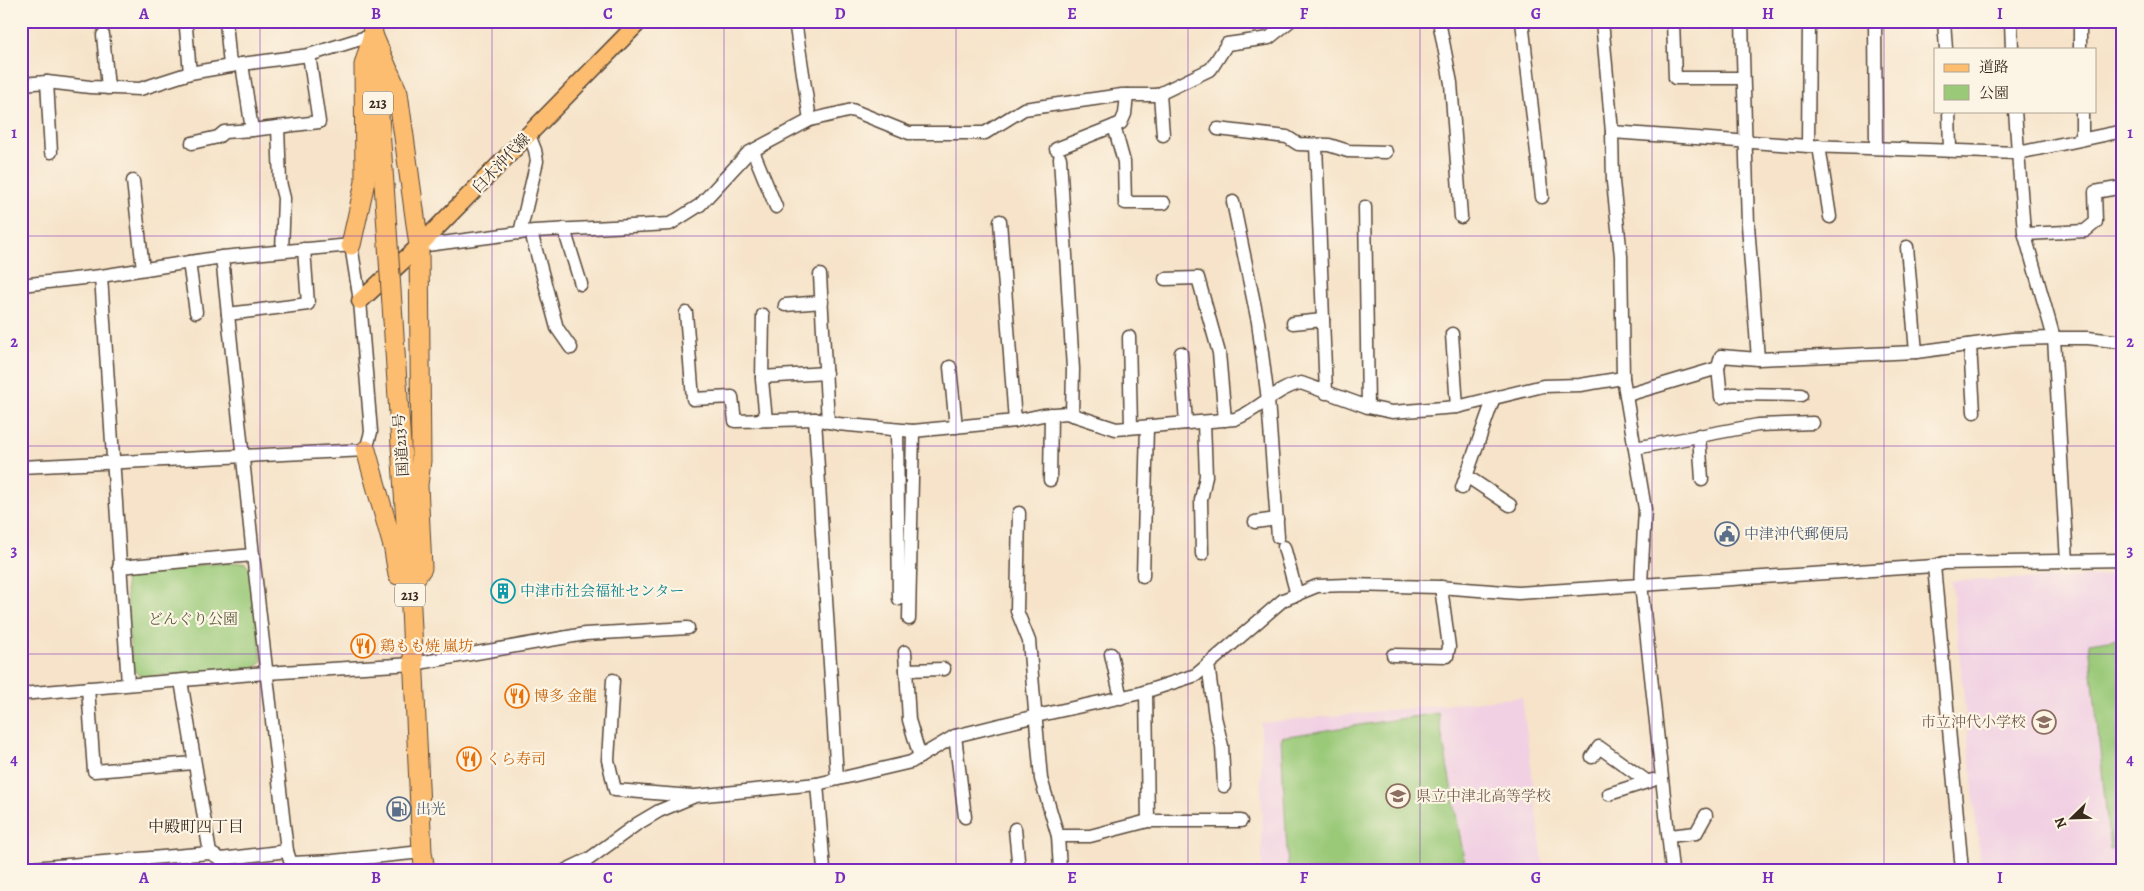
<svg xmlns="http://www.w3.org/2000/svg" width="2144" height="891" font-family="Alegreya,'Noto Serif JP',serif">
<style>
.built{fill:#f1d0e3}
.green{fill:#9ac978;stroke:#6a7a4b}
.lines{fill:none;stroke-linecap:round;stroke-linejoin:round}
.minor-casing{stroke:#574638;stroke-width:15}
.major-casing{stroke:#574638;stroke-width:19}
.highway-casing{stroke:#574638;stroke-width:21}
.minor{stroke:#fff;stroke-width:12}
.major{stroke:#fcbd6f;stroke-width:16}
.highway{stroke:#fcbd6f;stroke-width:19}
.highway-bridge-casing{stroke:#574638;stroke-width:21;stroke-linecap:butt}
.highway-bridge{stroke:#fcbd6f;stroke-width:19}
.grid{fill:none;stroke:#7b2cbf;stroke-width:1;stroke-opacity:0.55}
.labels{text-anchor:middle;stroke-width:4.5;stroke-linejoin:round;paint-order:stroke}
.shield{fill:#fcf5e5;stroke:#75675a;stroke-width:1}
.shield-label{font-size:14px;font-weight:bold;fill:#3b2a1e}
.street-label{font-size:15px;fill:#3b2a1e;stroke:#fcf5e5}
.service-label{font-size:15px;fill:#4e5e75;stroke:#fcf5e5;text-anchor:start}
.culture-label{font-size:15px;fill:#0d838f;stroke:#fcf5e5;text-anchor:start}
.park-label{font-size:15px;fill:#585a39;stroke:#fcf5e5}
.food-label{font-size:15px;fill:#c56008;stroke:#fcf5e5;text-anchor:start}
.education-label{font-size:15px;fill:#785e54;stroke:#fcf5e5;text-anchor:end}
.neighbourhood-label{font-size:16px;fill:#3b2a1e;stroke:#fcf5e5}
.neatline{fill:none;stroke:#7b2cbf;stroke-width:2}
.grid-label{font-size:16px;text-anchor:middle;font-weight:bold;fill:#7b2cbf}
</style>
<rect width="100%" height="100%" fill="#fcf5e5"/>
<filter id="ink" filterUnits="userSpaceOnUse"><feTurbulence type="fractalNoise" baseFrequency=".02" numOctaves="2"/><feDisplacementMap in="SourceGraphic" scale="10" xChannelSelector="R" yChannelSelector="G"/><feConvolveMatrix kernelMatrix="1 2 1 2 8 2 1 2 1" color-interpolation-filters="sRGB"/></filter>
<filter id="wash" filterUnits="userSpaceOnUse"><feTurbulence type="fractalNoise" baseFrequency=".0096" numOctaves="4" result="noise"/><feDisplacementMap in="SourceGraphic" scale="20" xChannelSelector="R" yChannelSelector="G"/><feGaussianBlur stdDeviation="1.12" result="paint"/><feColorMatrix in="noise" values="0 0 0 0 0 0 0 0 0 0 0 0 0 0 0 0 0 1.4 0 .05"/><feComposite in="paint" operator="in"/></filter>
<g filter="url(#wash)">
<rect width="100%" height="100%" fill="#f6e3c9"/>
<!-- built -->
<g class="built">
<polygon points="2123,575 2123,863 2069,870 1981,870 1952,581"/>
<polygon points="1522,697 1544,870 1262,870 1261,723"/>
</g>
<!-- green -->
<g class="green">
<polygon points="244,562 252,569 262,662 253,670 142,677 132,669 125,578 135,569"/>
<polygon points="2123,638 2123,847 2110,849 2089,643"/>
<polygon points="1438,713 1466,870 1288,870 1281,737"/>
</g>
</g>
<g filter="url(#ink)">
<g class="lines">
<!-- minor casing -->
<g class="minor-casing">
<g id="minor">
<polyline points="226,21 230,66"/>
<polyline points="795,21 810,120"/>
<polyline points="1439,21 1451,83 1461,217"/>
<polyline points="1522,21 1542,197"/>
<polyline points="1602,21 1612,132 1613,182 1621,256 1623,378 1645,509 1641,584 1672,870"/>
<polyline points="1673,21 1675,78 1743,78"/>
<polyline points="1742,21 1748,225 1758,359"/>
<polyline points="1875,21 1876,147"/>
<polyline points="1944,21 1946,49"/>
<polyline points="2011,21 2012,49"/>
<polyline points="2080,21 2080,49"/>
<polyline points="186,28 190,73"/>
<polyline points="103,35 108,88"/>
<polyline points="242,64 252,130 319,122 309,55"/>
<polyline points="47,82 51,152"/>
<polyline points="21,84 47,82 90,87 140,89 190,73 242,64 309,55 373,35"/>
<polyline points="1160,94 1163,135"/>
<polyline points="1127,95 1125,114 1121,123 1114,126 1124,162 1125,203 1164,203"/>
<polyline points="1949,111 1950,150"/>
<polyline points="2015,111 2024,232 2054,338 2067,562"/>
<polyline points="2082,111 2082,139"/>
<polyline points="278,127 280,182 284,198 282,251"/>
<polyline points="1218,129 1287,137 1298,144 1329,145 1348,151 1386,152"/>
<polyline points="1612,132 1808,146 2018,153 2123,131"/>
<polyline points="192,143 218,137 224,132 252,130"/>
<polyline points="1316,145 1326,393"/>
<polyline points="1808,146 1809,21"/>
<polyline points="1819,146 1830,217"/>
<polyline points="1056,149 1114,126"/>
<polyline points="753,151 776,207"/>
<polyline points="1060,158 1073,369 1072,415"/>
<polyline points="133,181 143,269"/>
<polyline points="1233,202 1258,322 1268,400 1278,537"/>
<polyline points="1365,207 1368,407"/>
<polyline points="1000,221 1015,421"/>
<polyline points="564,229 581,284"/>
<polyline points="531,232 557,328 571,348"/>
<polyline points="520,233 537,161 535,150 529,135"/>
<polyline points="2025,234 2085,231 2096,222 2095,192 2123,187"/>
<polyline points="419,246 534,231 670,224 700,205 748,153 810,120 852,110 909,133 985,133 1024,109 1122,95 1157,95 1211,69 1227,44 1269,38 1290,21"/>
<polyline points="1907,247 1916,352"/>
<polyline points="222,257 253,555 287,851 293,870"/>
<polyline points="189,262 196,312"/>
<polyline points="820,275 828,422"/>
<polyline points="101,276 128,684"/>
<polyline points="1165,279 1198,278 1219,353 1225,420"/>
<polyline points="21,285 101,276 222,257 351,245 360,301 371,432 366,450 21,467"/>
<polyline points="785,305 822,302"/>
<polyline points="686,313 693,399 732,397 735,421 815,419"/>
<polyline points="228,314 308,304 304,249"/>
<polyline points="763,315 762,380 766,420"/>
<polyline points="1293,323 1323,320"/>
<polyline points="1452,334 1457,407"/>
<polyline points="1129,337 1131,427"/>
<polyline points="1970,345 1974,412"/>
<polyline points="1181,353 1186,423"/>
<polyline points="950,367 956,427"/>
<polyline points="1718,368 1721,397 1733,394 1801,395"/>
<polyline points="762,377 826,373"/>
<polyline points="1627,395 1718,368 1721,356 1758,359 1916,352 2012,339 2054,338 2088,338 2123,342"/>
<polyline points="897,430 899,599"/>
<polyline points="1699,435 1702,480"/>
<polyline points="1635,448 1758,425 1813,423"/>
<polyline points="1468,477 1510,505"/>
<polyline points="1050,480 1051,414"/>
<polyline points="1462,488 1493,400"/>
<polyline points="1019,513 1017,611 1029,641 1041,779 1058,836 1060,870"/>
<polyline points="1255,522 1277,519"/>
<polyline points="1284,547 1297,595"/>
<polyline points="1202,554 1201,500 1206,476 1204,423"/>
<polyline points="1934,566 1962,870"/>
<polyline points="119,567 253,555"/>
<polyline points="1143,576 1147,427"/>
<polyline points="909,619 913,431"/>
<polyline points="905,652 909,720 920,757"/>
<polyline points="1111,654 1121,698"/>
<polyline points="1393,655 1447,656 1449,647 1441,587"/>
<polyline points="1208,664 1215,717 1222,746 1224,786"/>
<polyline points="906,670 944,669"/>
<polyline points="613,680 608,760 615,790 692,796"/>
<polyline points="181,681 210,853"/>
<polyline points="88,688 94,771 194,763"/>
<polyline points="1146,692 1148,821"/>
<polyline points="21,694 266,673 413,664 585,634 688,628"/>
<polyline points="955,736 965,817"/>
<polyline points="1592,757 1599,747 1648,782"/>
<path d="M837,778L815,419L838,424L913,431L1015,421L1043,415L1067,413L1116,429L1235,419C1259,410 1276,388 1301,383L1368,407L1392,412L1457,407L1543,386L1580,385L1623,378"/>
<polyline points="817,784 824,870"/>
<polyline points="1609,794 1653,780"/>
<polyline points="1015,829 1019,870"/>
<polyline points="1058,836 1090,836 1148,821 1241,821"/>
<polyline points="1669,836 1696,833 1706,815"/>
<polyline points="292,863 333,861 422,852"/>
<polyline points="21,869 210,853 221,859 287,851"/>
<polyline points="566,870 589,859 637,824 659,811 695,796 817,784 911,762 955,736 1036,716 1141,693 1196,675 1283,600 1317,586 1347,585 1439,587 1518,593 1934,566 1944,563 2123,560"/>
</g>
</g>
<!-- major casing -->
<g class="major-casing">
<polyline id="major" points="360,301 419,246 640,21"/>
</g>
<!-- highway casing -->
<g class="highway-casing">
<g id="highway">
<polyline points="372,21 384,184"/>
<polyline points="373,35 398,93 419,246 421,461 418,485 422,568 410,586"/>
<polyline points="351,245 365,182 364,65 373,35"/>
<polyline points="393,320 410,586 422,852 425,870"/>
<polyline points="366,450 394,550 398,575"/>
</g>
</g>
<!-- minor -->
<use href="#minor" class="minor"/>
<!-- major -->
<use href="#major" class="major"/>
<!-- highway -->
<use href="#highway" class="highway"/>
<!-- highway-bridge casing -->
<g class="highway-bridge-casing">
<polyline id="highway-bridge" points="384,184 393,320"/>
</g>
<!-- highway-bridge -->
<use href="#highway-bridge" class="highway-bridge"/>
</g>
</g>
<!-- grid -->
<path class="grid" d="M260,21V870M492,21V870M724,21V870M956,21V870M1188,21V870M1420,21V870M1652,21V870M1884,21V870M21,236H2123M21,446H2123M21,654H2123"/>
<!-- icons -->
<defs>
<g id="civic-ring" transform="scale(1.25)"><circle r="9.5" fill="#fcf5e5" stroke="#5c6f8a" stroke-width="1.5"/><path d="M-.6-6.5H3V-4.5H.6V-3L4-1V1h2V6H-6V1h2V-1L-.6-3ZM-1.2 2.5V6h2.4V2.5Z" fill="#5c6f8a"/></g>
<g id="building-ring" transform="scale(1.25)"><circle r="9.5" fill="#fcf5e5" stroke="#0f9aa8" stroke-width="1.5"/><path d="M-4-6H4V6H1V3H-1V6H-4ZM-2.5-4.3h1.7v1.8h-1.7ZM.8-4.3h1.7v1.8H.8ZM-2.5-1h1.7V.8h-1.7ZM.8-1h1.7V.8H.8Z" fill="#0f9aa8"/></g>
<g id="restaurant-ring" transform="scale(1.25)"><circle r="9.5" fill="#fcf5e5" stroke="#e8710a" stroke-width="1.5"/><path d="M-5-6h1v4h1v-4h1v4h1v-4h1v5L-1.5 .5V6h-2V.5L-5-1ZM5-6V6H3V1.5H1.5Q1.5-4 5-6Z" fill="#e8710a"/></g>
<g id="school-ring" transform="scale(1.25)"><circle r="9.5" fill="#fcf5e5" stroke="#8d6e63" stroke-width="1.5"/><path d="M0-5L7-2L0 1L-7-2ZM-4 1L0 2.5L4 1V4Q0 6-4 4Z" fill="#8d6e63"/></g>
<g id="fuel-ring" transform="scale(1.25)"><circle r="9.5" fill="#fcf5e5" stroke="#5c6f8a" stroke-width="1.5"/><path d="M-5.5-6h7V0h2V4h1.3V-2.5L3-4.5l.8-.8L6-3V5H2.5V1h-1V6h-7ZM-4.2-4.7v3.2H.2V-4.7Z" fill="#5c6f8a"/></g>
</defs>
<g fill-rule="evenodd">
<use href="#civic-ring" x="1727" y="534"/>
<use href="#building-ring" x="503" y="591"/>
<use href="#restaurant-ring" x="363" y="646"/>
<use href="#restaurant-ring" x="517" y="696"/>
<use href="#school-ring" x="2044" y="722"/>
<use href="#restaurant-ring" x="469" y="759"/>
<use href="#school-ring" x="1398" y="796"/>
<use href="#fuel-ring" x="399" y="809"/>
</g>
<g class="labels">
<!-- shield labels -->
<g class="shield">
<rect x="363" y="91.5" width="30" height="23" rx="4"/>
<rect x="395" y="583.5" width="30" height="23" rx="4"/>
</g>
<g class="shield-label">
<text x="378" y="108">213</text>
<text x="410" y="600">213</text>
</g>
<!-- street labels -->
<g class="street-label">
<text transform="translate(501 163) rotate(-46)" y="5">臼木沖代線</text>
<text transform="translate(401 445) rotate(-94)" y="5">国道213号</text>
</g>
<!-- service labels -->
<g class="service-label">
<text x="1744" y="539">中津沖代郵便局</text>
<text x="416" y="814">出光</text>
</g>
<!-- culture labels -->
<g class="culture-label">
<text x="520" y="596">中津市社会福祉センター</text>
</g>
<!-- park labels -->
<g class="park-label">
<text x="193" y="624">どんぐり公園</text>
</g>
<!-- food labels -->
<g class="food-label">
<text x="380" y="651">鶏もも焼 嵐坊</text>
<text x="534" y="701">博多 金龍</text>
<text x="486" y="764">くら寿司</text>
</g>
<!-- education labels -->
<g class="education-label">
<text x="2026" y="727">市立沖代小学校</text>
<text x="1416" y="801" text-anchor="start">県立中津北高等学校</text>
</g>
<!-- neighbourhood labels -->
<g class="neighbourhood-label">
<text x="196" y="832">中殿町四丁目</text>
</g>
</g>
<!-- margin -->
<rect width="2144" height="891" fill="none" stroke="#fcf5e5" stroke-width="55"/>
<!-- legend -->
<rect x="1934" y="48" width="162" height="65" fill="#fcf5e5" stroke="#afa495"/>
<rect x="1944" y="64" width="25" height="8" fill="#fcbd6f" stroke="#afa495"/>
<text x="1979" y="72" font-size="15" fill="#3b2a1e">道路</text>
<rect x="1944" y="85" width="25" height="15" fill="#9ac978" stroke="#afa495"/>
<text x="1979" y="98" font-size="15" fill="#3b2a1e">公園</text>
<!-- north arrow -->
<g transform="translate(2072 818) rotate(247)" stroke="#fcf5e5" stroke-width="4" paint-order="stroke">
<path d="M0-4L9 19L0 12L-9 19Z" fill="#3b2a1e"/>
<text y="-8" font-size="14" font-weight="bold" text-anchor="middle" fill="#3b2a1e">N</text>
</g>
<rect x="28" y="28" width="2088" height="836" class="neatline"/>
<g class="grid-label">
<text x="144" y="19">A</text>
<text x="376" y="19">B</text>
<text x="608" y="19">C</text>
<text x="840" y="19">D</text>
<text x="1072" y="19">E</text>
<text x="1304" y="19">F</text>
<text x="1536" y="19">G</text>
<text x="1768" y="19">H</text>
<text x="2000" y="19">I</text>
<text x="14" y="138">1</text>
<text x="2130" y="138">1</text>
<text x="14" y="347">2</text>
<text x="2130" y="347">2</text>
<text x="14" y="556">3</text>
<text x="2130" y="556">3</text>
<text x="14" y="765">4</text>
<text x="2130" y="765">4</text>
<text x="144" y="883">A</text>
<text x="376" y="883">B</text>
<text x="608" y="883">C</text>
<text x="840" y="883">D</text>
<text x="1072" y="883">E</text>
<text x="1304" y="883">F</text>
<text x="1536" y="883">G</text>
<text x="1768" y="883">H</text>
<text x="2000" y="883">I</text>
</g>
</svg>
